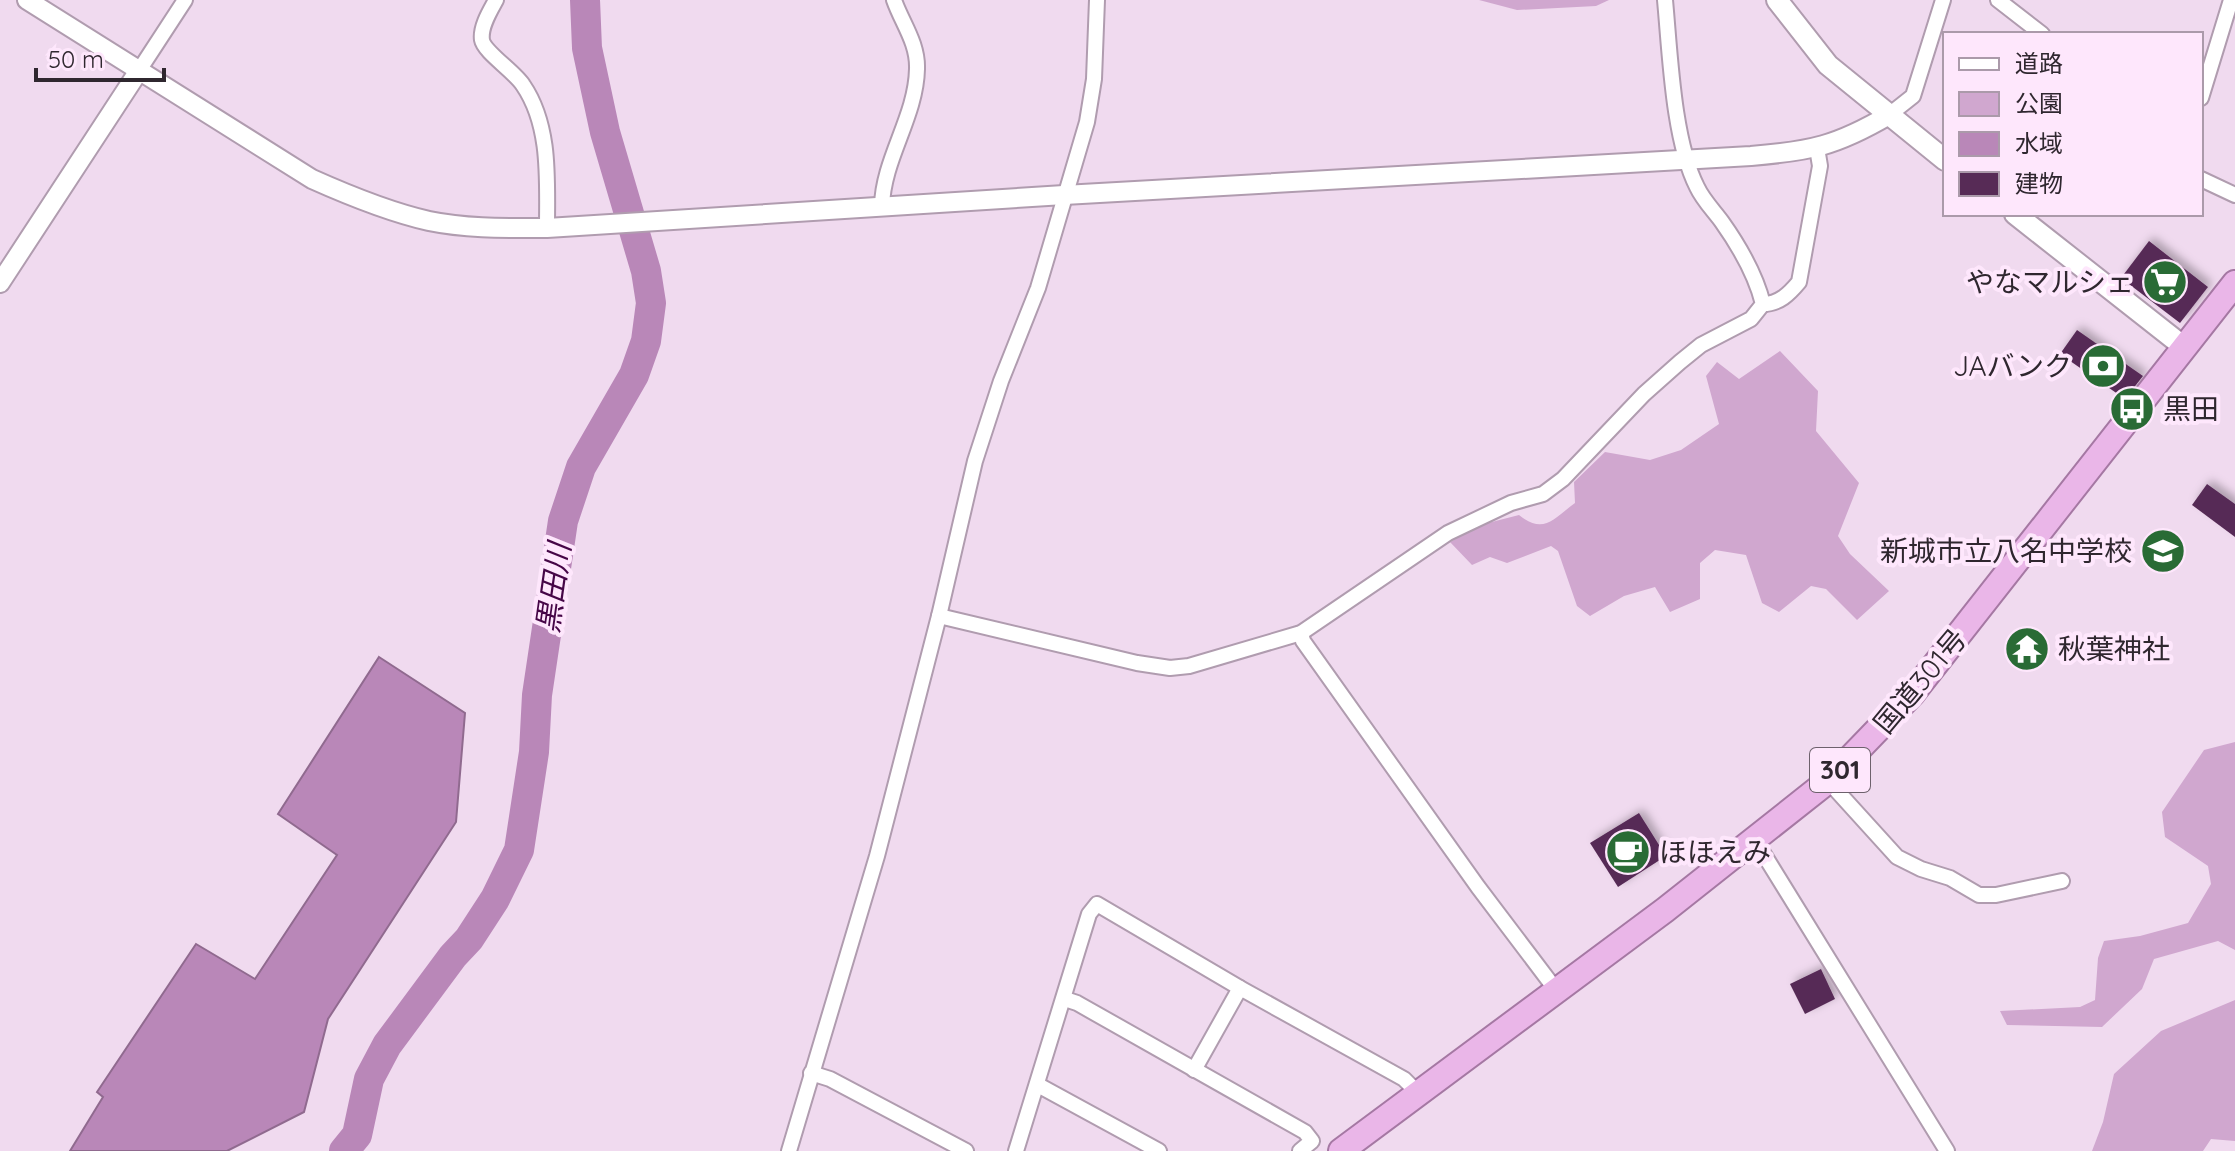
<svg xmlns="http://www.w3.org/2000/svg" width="2235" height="1151" font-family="Quicksand,'Noto Sans JP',sans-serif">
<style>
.green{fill:#d0a7cf}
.water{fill:#b987b8;stroke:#906a8f;stroke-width:2}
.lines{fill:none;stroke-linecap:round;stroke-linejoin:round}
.river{stroke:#b987b8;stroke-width:30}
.building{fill:#572b56;filter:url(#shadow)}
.minor-casing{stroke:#b09caf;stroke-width:18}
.tertiary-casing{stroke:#b09caf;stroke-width:22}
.secondary-casing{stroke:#b09caf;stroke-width:24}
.trunk-casing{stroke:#a578a3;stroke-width:28}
.minor{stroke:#fff;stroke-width:14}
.tertiary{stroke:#fff;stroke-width:18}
.secondary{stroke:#fff;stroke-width:20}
.trunk{stroke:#eab6e8;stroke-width:24}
.labels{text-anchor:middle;stroke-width:8;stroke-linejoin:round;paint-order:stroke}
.shield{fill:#fee7fc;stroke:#6d616c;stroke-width:2}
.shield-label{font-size:26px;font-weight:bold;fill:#2f272f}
.poi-label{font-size:28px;fill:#2f272f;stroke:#fee7fc;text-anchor:end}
.street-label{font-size:28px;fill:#2f272f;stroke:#fee7fc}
.water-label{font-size:30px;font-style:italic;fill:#460647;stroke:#fee7fc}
</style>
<defs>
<filter id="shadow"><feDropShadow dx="4.5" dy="-4.5" stdDeviation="4" flood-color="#0004"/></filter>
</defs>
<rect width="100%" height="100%" fill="#f0daef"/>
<!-- green -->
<g class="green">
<polygon points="1479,0 1609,0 1596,6 1517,10"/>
<path d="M1780,351L1818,391L1816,431L1859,483L1838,536L1850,554L1889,591L1857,620L1826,589L1811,586L1779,612L1762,603L1746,555L1715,550L1700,563V599L1670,612L1655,587L1624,596L1590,616L1577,606L1558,551L1551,546L1507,563L1490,557L1472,565L1450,542L1484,524L1519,515C1544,535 1553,519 1575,503L1574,482L1605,452L1650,460L1681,450L1719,424L1706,376L1717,362L1739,379Z"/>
<polygon points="2235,742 2235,950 2218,941 2154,959 2142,989 2102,1027 2007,1025 2000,1011 2080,1007 2095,1000 2098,958 2104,941 2140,936 2188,923 2211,884 2208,866 2165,837 2162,812 2204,750"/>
<polygon points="2235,1000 2235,1141 2211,1139 2203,1151 2092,1151 2103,1122 2114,1074 2161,1031"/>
</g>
<!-- water -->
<polygon class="water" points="379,657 465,713 456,822 328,1019 304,1112 227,1151 70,1151 103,1097 97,1092 196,944 255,979 337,855 278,814"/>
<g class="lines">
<!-- river -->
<polyline class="river" points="344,1151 357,1135 369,1079 387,1045 453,956 469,939 495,899 519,850 534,752 537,695 563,521 581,467 634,375 646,341 651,303 646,271 605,132 587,48 585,0"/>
</g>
<!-- building -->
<g class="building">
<polygon points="2149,241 2208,287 2180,323 2121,278"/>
<polygon points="2077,330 2143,376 2125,399 2060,354"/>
<polygon points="2207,484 2235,504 2235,537 2192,505"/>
<polygon points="1639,813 1666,856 1618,887 1590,843"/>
<polygon points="1821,969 1835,999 1805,1014 1790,984"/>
</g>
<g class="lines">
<!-- minor casing -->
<g class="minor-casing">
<g id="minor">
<path d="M496,0C490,11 480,27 482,40C484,52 515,72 523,85C551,126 547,180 547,228"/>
<polyline points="1998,0 2042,34"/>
<polyline points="140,69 185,0"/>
<polyline points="2201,98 2231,0"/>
<polyline points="1889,115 1913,96 1943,0"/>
<polyline points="2201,179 2235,195"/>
<path d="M882,206C883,159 916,117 917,69C918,43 902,23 894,0"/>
<path d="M1763,304C1779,304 1789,294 1799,282L1820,166L1817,148"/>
<path d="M939,616L1137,663L1170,668L1189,666L1301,633L1448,533L1511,503L1543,494L1563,479L1644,394L1680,362L1701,345L1751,319L1763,304C1756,276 1739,246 1722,222C1714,211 1703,200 1697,187C1673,140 1670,53 1665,0"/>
<polyline points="1301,633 1303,641 1478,887 1556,990"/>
<polyline points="1828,781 1897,857 1921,869 1950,878 1979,895 1996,895 2062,881"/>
<polyline points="1755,840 1947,1151"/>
<polyline points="1065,999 1077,1003 1305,1132 1312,1141 1300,1151"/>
<polyline points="1194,1070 1240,988"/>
<polyline points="811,1073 830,1079 966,1151"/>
<polyline points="1038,1085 1159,1151"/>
<polyline points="789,1151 877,856 939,616 975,461 1001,381 1038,288 1087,122 1094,79 1097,0"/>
<polyline points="1016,1151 1089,914 1097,904 1240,988 1404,1079 1417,1092"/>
</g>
</g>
<!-- tertiary casing -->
<g class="tertiary-casing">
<g id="tertiary">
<path d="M27,0L312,179C350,196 389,212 429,221C468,229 508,228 547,228L1064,195L1751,156C1811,151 1836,146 1889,115"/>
<polyline points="0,283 140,69"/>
</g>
</g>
<!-- secondary casing -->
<g class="secondary-casing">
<g id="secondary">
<polyline points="1777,0 1828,65 1945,160"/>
<polyline points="2015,214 2184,347"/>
</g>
</g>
<!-- trunk casing -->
<g class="trunk-casing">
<polyline id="trunk" points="1341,1151 1665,910 1828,781 1912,694 2235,283"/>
</g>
<!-- minor -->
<use href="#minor" class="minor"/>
<!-- tertiary -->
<use href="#tertiary" class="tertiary"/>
<!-- secondary -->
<use href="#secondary" class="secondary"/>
<!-- trunk -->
<use href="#trunk" class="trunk"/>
</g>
<!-- icons -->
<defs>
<g id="supermarket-disc" transform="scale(2.3)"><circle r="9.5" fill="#296b35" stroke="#fee7fc"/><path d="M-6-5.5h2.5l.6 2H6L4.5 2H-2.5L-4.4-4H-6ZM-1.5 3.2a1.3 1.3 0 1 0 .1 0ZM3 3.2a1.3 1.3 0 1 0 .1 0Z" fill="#fff"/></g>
<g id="bank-disc" transform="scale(2.3)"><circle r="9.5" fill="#296b35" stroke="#fee7fc"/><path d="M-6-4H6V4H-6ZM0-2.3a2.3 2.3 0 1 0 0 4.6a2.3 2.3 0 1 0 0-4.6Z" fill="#fff"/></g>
<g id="bus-disc" transform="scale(2.3)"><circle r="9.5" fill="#296b35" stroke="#fee7fc"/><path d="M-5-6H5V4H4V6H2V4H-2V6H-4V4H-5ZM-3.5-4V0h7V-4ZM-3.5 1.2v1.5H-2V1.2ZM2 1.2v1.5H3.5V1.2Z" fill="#fff"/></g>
<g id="school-disc" transform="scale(2.3)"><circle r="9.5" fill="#296b35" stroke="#fee7fc"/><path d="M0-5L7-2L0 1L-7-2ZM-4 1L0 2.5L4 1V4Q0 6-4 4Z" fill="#fff"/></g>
<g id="temple-disc" transform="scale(2.3)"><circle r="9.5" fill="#296b35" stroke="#fee7fc"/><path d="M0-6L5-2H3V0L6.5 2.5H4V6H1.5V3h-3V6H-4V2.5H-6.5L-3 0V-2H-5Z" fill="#fff"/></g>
<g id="cafe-disc" transform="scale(2.3)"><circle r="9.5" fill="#296b35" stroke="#fee7fc"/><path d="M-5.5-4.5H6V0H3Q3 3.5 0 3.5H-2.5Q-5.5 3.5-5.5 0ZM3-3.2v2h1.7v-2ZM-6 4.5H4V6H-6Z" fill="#fff"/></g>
</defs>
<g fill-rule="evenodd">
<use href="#supermarket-disc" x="2165" y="282"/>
<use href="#bank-disc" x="2103" y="366"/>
<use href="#bus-disc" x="2132" y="409"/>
<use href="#school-disc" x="2163" y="551"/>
<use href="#temple-disc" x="2027" y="649"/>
<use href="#cafe-disc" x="1628" y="852"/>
</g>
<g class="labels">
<!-- shield labels -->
<rect class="shield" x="1810" y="748" width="60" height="44" rx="6"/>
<g class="shield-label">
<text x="1840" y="779">301</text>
</g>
<!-- poi labels -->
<g class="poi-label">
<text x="2134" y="292">やなマルシェ</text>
<text x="2072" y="376">JAバンク</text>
<text x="2163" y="419" text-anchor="start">黒田</text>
<text x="2132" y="561">新城市立八名中学校</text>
<text x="2058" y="659" text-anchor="start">秋葉神社</text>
<text x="1659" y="862" text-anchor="start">ほほえみ</text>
</g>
<!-- street labels -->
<g class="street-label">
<text transform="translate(1920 681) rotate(-50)" y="10">国道301号</text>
</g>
<!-- water labels -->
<g class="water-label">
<text transform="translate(554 588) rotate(-82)" y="10">黒田川</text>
</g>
</g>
<!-- legend -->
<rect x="1943" y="32" width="260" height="184" fill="#fee7fc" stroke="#ab9aaa" stroke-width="2"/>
<rect x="1959" y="58" width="40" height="12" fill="#ffffff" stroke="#ab9aaa" stroke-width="2"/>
<text x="2015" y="72" font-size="24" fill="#2f272f">道路</text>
<rect x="1959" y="92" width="40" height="24" fill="#d0a7cf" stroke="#ab9aaa" stroke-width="2"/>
<text x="2015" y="112" font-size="24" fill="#2f272f">公園</text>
<rect x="1959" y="132" width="40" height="24" fill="#b987b8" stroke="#ab9aaa" stroke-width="2"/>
<text x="2015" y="152" font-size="24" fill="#2f272f">水域</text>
<rect x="1959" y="172" width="40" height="24" fill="#572b56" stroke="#ab9aaa" stroke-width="2"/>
<text x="2015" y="192" font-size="24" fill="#2f272f">建物</text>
<!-- scale -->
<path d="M36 68v12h128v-12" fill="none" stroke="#2f272f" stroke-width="4"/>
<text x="48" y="68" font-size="24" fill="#2f272f" stroke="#fee7fc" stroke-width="6" paint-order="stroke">50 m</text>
</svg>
